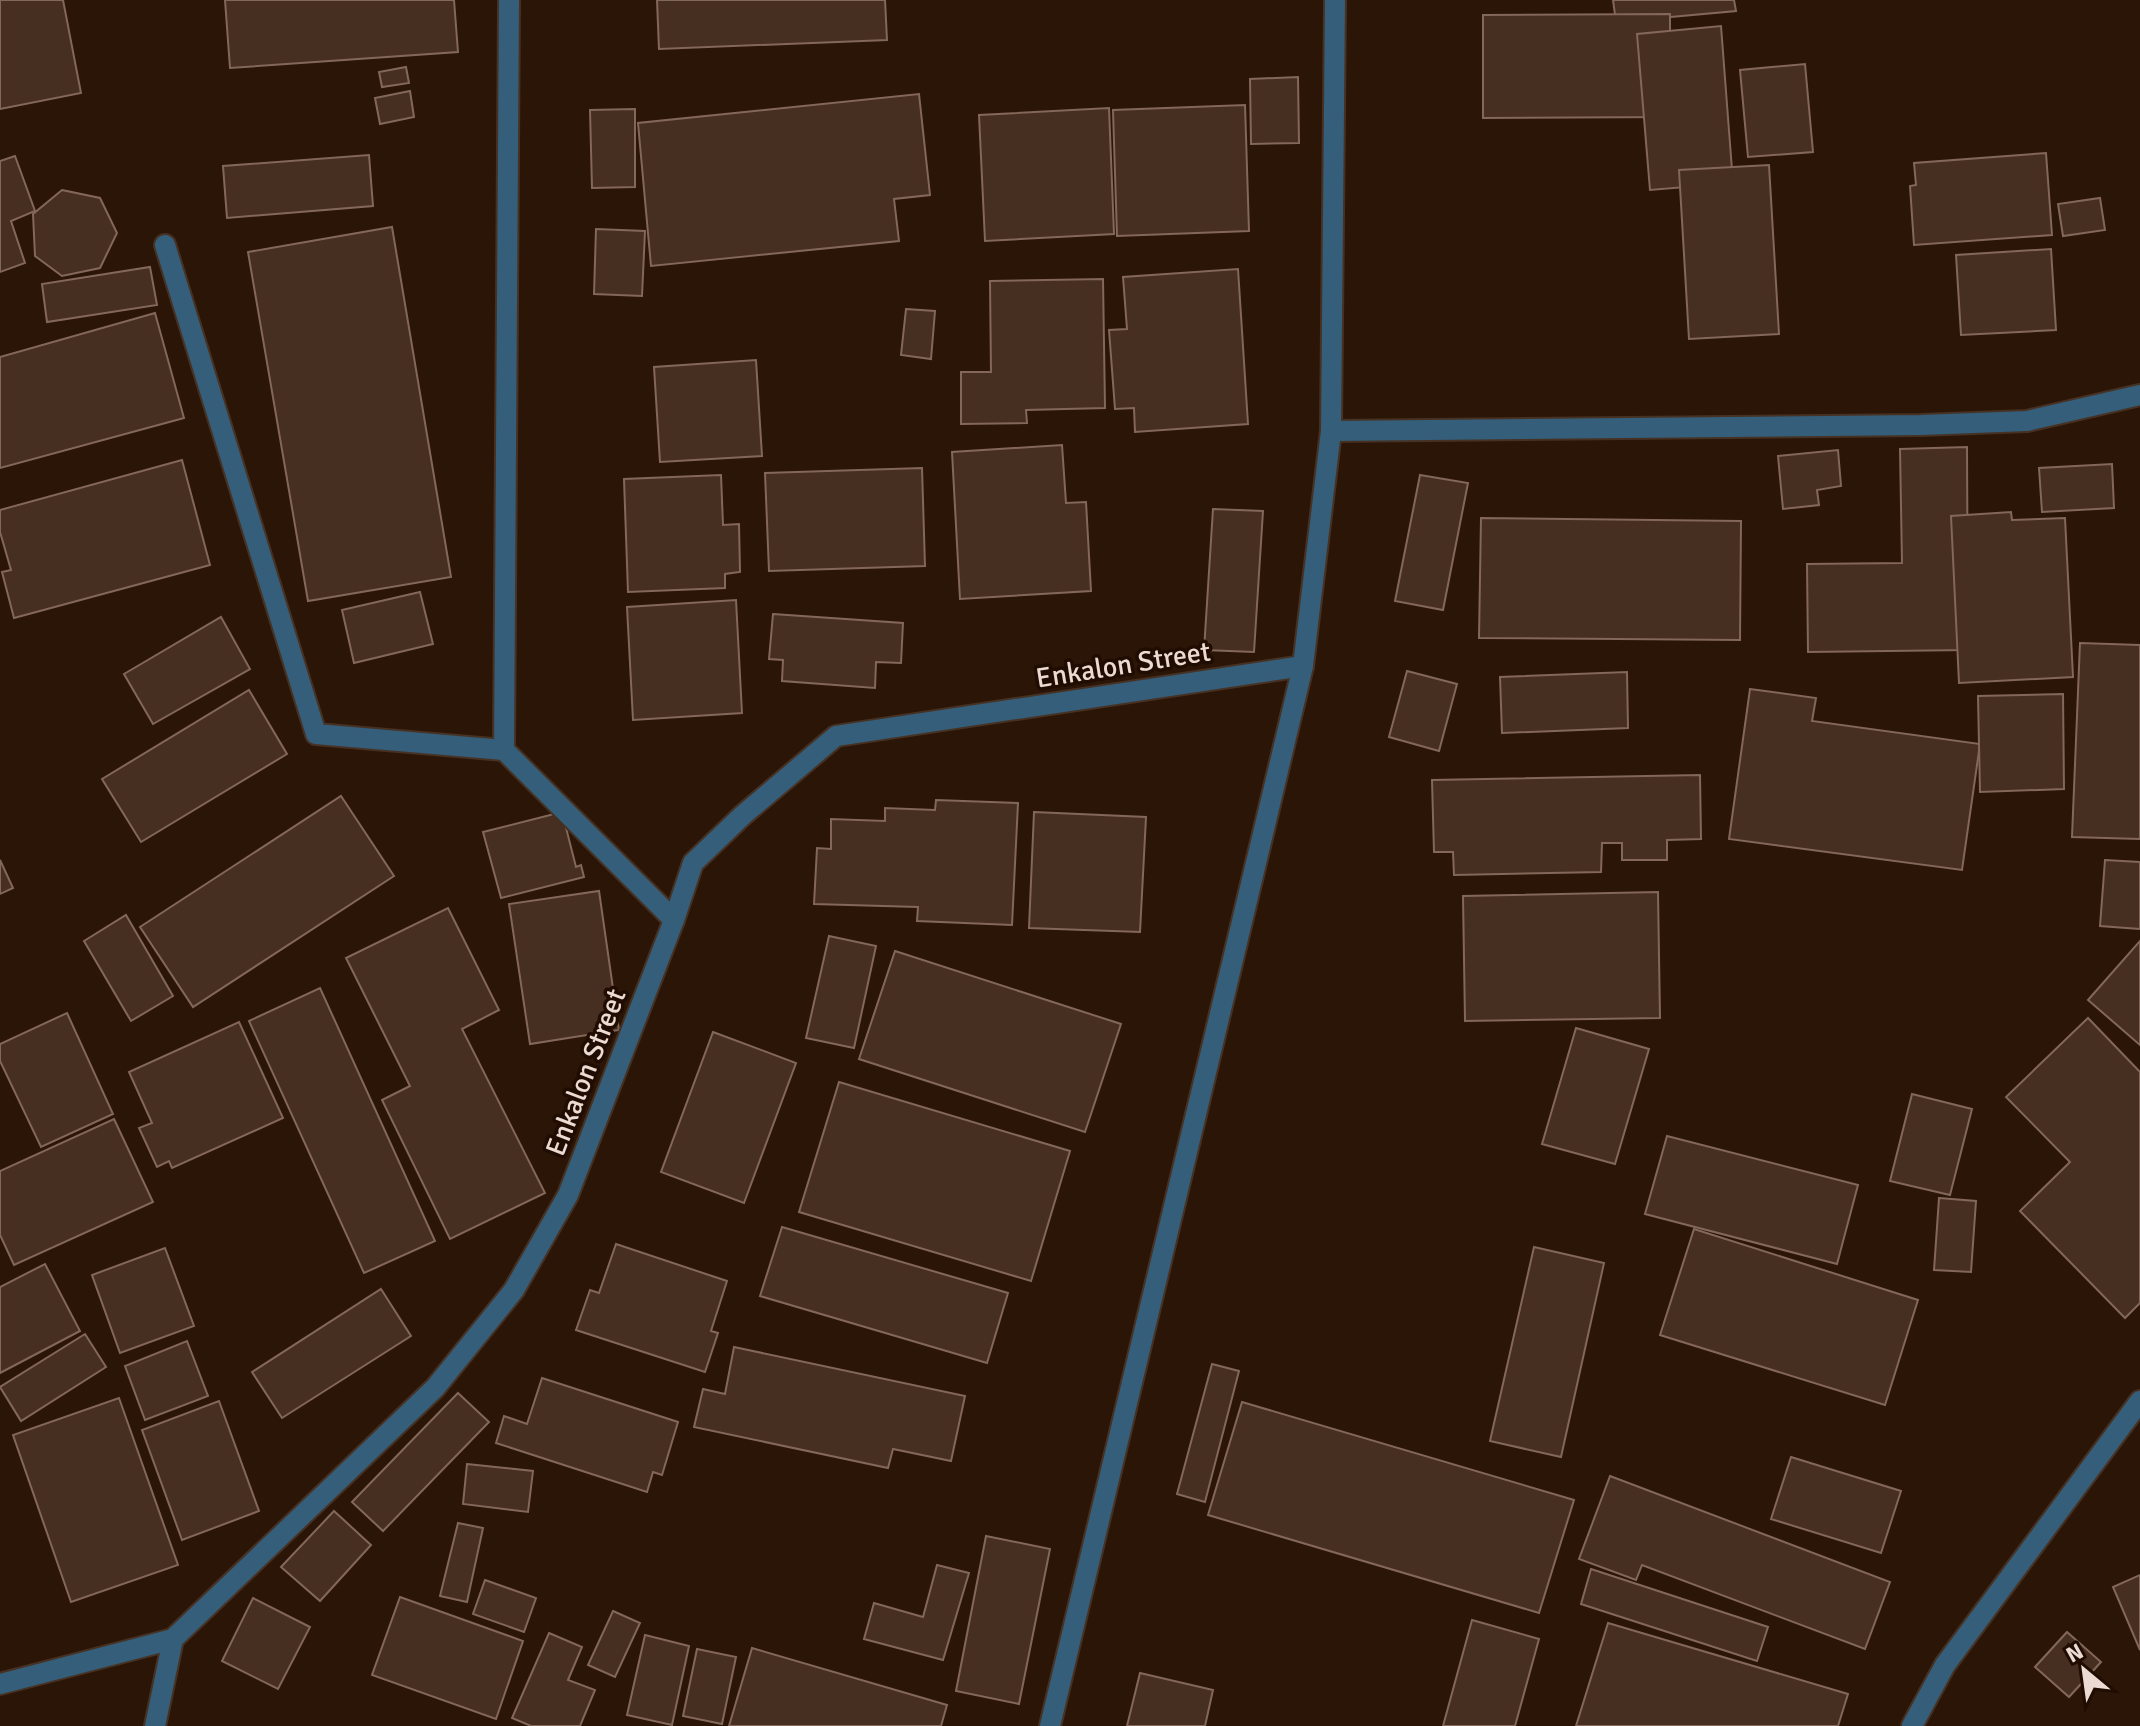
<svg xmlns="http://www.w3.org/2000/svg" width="2140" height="1726" font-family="Signika,sans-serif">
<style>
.building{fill:#462e20;stroke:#836758;stroke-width:2}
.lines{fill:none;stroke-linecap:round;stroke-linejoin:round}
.street-casing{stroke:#463123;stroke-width:24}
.street{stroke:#345e7a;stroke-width:20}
.labels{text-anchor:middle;stroke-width:7;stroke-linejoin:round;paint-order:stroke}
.street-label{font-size:28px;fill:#ebdbd2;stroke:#210c02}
</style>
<rect width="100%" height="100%" fill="#2b1507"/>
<!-- building -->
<g class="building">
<polygon points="0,0 63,0 81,93 0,109"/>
<polygon points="225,0 454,0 458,52 230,68"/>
<polygon points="657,0 885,0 887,40 659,49"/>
<polygon points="1613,0 1734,0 1736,11 1616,22"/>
<polygon points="1670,14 1670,117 1483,118 1483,15"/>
<polygon points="1721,26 1733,183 1650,190 1637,34"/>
<polygon points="1805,64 1813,152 1748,157 1740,70"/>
<polygon points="406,67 409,83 382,87 379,72"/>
<polygon points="1298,77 1299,143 1251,144 1250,79"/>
<polygon points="410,91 414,117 380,124 375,98"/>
<polygon points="919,94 930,195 894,199 899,241 651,266 638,123"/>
<polygon points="1245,105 1249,231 1117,236 1113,110"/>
<polygon points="1109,108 1114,234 985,241 979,115"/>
<polygon points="635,109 635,187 592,188 590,110"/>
<polygon points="2046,153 2052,235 1914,245 1910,186 1916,185 1914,163"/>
<polygon points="369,155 373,206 227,218 223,166"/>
<polygon points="15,156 35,211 11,221 25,263 0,272 0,161"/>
<polygon points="1769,165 1779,334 1689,339 1679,170"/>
<polygon points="62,190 100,198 117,233 100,268 62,276 35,256 33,214"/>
<polygon points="2100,198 2105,230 2063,236 2058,204"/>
<polygon points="392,227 451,577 308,601 248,252"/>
<polygon points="596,229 645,231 642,296 594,294"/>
<polygon points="2051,249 2056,330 1961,335 1956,255"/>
<polygon points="150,267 157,305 47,322 42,284"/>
<polygon points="1238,269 1248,424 1135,432 1134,408 1115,409 1109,330 1127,329 1123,277"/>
<polygon points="1103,279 1105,408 1026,410 1027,423 961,424 961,372 991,372 990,281"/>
<polygon points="906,309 935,311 931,359 901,355"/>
<polygon points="155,313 184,418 0,468 0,357"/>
<polygon points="756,360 762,456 660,462 654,367"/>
<polygon points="1062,445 1066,503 1086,502 1091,591 960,599 952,452"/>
<polygon points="1967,447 1968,650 1808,652 1807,564 1902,563 1900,449"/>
<polygon points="1838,450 1841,486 1817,490 1819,505 1783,509 1778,456"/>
<polygon points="182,460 210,565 14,618 2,572 11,570 0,532 0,510"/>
<polygon points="2112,464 2114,508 2042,512 2039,468"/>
<polygon points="922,468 925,566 769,571 765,473"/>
<polygon points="721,475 723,525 739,524 740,572 725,574 725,588 628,592 624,479"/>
<polygon points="1420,475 1468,483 1443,610 1395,601"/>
<polygon points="1213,509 1263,511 1254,652 1204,650"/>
<polygon points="2011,512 2012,520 2065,518 2073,677 1959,683 1951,516"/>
<polygon points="1481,518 1741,521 1740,640 1479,638"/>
<polygon points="420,592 433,644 354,663 342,610"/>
<polygon points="736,600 742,713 633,720 627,607"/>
<polygon points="773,614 903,623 901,663 876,662 875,688 782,681 783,660 769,659"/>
<polygon points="221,617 250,669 153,724 124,674"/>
<polygon points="2080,643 2140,645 2140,839 2072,837"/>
<polygon points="1407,671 1457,684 1439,751 1389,737"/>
<polygon points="1627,672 1628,728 1502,733 1500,677"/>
<polygon points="1750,689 1816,698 1812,721 1980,744 1962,870 1729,839"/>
<polygon points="249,690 287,754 141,842 102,779"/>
<polygon points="2063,694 2064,789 1980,792 1978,696"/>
<polygon points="1700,775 1701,839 1667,840 1667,860 1622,860 1622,843 1602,843 1601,872 1454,875 1453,852 1434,852 1432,780"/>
<polygon points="341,796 394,876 193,1007 140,927"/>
<polygon points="936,800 1018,803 1012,925 917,921 918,907 814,904 817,848 831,849 831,819 885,821 885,808 935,810"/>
<polygon points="562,812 576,867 581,865 584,877 501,898 483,832"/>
<polygon points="1034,812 1146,817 1140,932 1029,928"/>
<polygon points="0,860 13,888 0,894"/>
<polygon points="2105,860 2140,862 2140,929 2100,926"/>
<polygon points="599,891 619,1030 530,1044 509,904"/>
<polygon points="1658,892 1660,1018 1465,1021 1463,896"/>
<polygon points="448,908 499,1010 462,1029 545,1193 450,1239 382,1100 410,1086 346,958"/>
<polygon points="126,915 173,996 131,1021 84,941"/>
<polygon points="829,936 876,946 854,1048 806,1038"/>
<polygon points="2140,941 2140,1045 2088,1000"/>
<polygon points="895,951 1121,1024 1085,1132 859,1059"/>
<polygon points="320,988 435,1241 364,1273 249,1021"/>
<polygon points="67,1013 113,1114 41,1147 0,1061 0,1044"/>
<polygon points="2088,1018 2140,1072 2140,1303 2125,1318 2020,1211 2070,1162 2006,1097"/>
<polygon points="239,1022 283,1118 172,1168 169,1161 157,1167 139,1128 152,1123 129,1072"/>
<polygon points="1576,1028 1649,1049 1615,1164 1542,1144"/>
<polygon points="713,1032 796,1063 744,1203 661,1172"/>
<polygon points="839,1082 1070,1151 1031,1281 799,1212"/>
<polygon points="1912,1094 1972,1109 1950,1195 1890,1181"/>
<polygon points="114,1119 153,1202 14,1265 0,1235 0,1171"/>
<polygon points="1667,1136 1858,1185 1837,1264 1645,1214"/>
<polygon points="1939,1198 1976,1201 1971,1272 1934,1270"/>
<polygon points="782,1227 1008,1293 987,1363 760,1296"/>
<polygon points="1694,1229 1918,1300 1885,1405 1660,1335"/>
<polygon points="616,1244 727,1281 711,1331 718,1333 705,1372 576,1330 590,1290 599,1293"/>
<polygon points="1534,1247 1604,1263 1561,1457 1490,1441"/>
<polygon points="165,1248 194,1326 120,1353 92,1275"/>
<polygon points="45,1264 80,1331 0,1373 0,1287"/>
<polygon points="381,1289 411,1336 282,1418 252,1372"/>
<polygon points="85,1334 106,1367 21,1421 0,1387"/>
<polygon points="187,1341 208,1396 145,1420 125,1366"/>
<polygon points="734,1347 965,1396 951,1461 893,1449 888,1468 694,1427 703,1389 725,1394"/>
<polygon points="1212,1364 1239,1371 1205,1502 1177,1494"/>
<polygon points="542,1378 678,1422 662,1475 653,1472 647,1492 496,1443 504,1416 527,1424"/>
<polygon points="458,1393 489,1422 383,1531 352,1502"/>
<polygon points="119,1398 178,1565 71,1602 13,1435"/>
<polygon points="219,1401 259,1511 182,1540 142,1430"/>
<polygon points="1242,1402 1574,1500 1539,1613 1208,1515"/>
<polygon points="1791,1457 1901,1491 1881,1553 1771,1519"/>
<polygon points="467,1464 533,1471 528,1512 463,1504"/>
<polygon points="1610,1476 1890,1582 1865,1649 1642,1565 1636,1580 1579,1559"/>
<polygon points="334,1511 371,1545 320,1601 281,1567"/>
<polygon points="458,1523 483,1528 467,1602 440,1596"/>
<polygon points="986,1536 1050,1549 1019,1704 956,1691"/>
<polygon points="937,1565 969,1573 943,1660 864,1639 874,1603 923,1617"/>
<polygon points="1591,1569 1768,1627 1757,1661 1581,1604"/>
<polygon points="2140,1575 2140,1650 2113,1587"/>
<polygon points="485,1580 536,1598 524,1632 473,1614"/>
<polygon points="400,1597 523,1641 496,1719 372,1675"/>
<polygon points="253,1598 310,1627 278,1689 222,1661"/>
<polygon points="613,1611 640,1623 615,1677 588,1665"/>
<polygon points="1472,1620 1539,1639 1515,1726 1443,1726"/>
<polygon points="1608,1623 1848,1694 1838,1726 1576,1726"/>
<polygon points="2067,1632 2101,1662 2069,1697 2035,1667"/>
<polygon points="549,1633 582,1647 568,1680 595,1690 580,1726 531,1726 512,1718"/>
<polygon points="645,1635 689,1646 672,1725 627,1715"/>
<polygon points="752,1648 947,1705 941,1726 729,1726"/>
<polygon points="697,1649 736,1657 722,1724 683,1716"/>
<polygon points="1140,1673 1213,1690 1205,1726 1127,1726"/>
</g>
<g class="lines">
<!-- street casing -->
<g class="street-casing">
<g id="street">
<polyline points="509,0 504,750 674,920"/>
<polyline points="165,245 316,734 504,750"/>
<polyline points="1331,431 1921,425 2027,421 2140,395"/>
<polyline points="0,1684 173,1639 435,1388 514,1290 568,1195 674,920 693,863 743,815 836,736 1303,666"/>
<polyline points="155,1726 173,1639"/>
<polyline points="1050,1726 1303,666 1331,431 1335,0"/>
<polyline points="1912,1726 1945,1665 2140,1401"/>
</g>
</g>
<!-- street -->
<use href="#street" class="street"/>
</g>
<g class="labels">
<!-- street labels -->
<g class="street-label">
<text transform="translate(1123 664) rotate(-9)" y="10">Enkalon Street</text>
<text transform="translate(585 1072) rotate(-69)" y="10">Enkalon Street</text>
</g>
</g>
<!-- north arrow -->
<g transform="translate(2084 1670) rotate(331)" stroke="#210c02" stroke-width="6" paint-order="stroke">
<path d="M0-6L14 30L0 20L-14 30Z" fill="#ebdbd2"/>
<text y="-12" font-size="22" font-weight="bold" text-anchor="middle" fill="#ebdbd2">N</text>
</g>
</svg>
